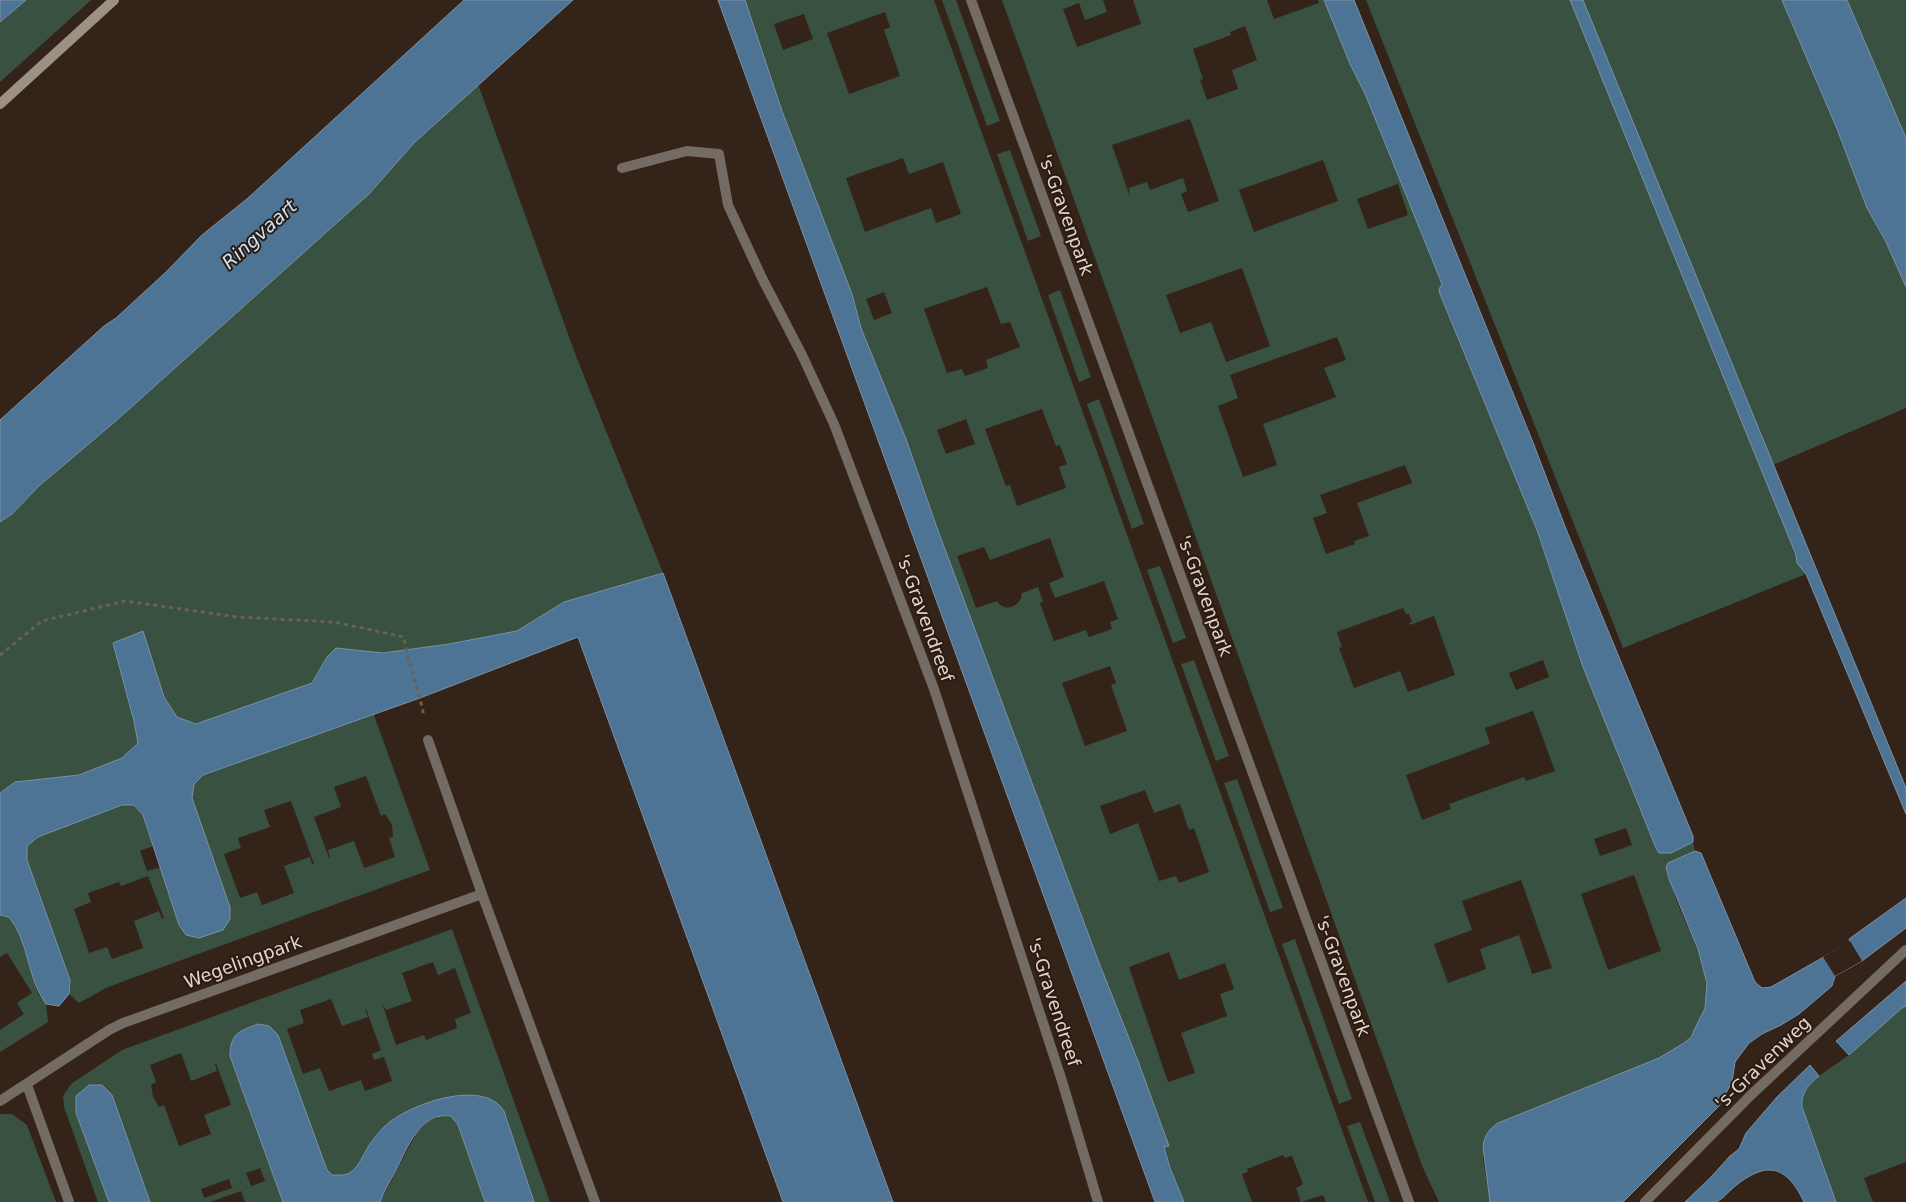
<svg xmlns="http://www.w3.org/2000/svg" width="1906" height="1202" font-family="'DejaVu Sans',sans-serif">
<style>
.green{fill:#385140;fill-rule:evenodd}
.water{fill:#4e7495;stroke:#7a91a6}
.pier{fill:#342318}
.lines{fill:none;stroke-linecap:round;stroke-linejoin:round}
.path{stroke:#6e5f55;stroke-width:3;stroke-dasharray:4 4;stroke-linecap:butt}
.street{stroke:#736b64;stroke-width:10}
.secondary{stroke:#9d9186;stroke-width:10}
.labels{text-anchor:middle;stroke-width:4;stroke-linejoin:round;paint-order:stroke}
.street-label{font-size:18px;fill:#e0d5cd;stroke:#2a1a0f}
.water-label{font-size:19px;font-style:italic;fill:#cae2f7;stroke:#2a1a0f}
</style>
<rect width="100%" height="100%" fill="#342318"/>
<!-- green -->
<g class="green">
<polygon points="26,0 91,0 0,82 0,22"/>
<path d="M745,0H934L1368,1202H1326L1323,1195L1301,1202L1296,1188L1303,1184L1292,1156L1285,1158L1283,1155L1247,1169L1248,1172L1242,1174L1252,1202H1184L1170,1168L1164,1146H1168L1138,1061L1098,960L936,525L906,439L861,328L852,294L782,111ZM885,12L890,27L884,30L900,76L849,94L827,33ZM804,14L813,39L783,50L774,24ZM903,158L909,174L943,162L961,214L936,223L931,208L865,232L846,178ZM987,287L1001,324L1010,322L1020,347L986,360L988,368L965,376L962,369L947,373L924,309ZM884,292L892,313L874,320L866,299ZM1042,409L1056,446L1060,445L1067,464L1059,467L1066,488L1017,506L1010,485L1006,486L985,429ZM966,419L975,444L946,454L937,430ZM1050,538L1064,577L1049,583L1055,598L1104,581L1118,619L1110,622L1112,629L1089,637L1086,630L1054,641L1040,603L1043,601L1038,587L1022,593L1021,599C1014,609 1004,611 997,601L976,608L957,556L984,547L990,560ZM1110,666L1116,683L1111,685L1127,731L1085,746L1062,683ZM1145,790L1154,813L1180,804L1189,830L1194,828L1209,872L1179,883L1176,876L1159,881L1138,823L1110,834L1100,806ZM1169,952L1179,980L1225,963L1234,989L1220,994L1227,1016L1181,1033L1195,1073L1168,1082L1129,967Z"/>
<polygon points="942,0 956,0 1000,121 987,126"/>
<path d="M1002,0H1103L1107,12L1085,20L1079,3L1063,9L1077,47L1141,24L1133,0H1267L1274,19L1319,3L1318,0H1324L1350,64L1366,96L1442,284L1439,289L1440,294L1537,530L1583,667L1656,848L1659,853H1671L1693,842L1695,851L1668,863C1670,905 1701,940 1707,982C1709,1000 1702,1025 1689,1038C1669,1060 1628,1071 1601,1082C1567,1095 1533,1109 1498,1123L1483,1157L1490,1202H1439L1423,1168ZM1245,26L1257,60L1232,70L1238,89L1207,100L1200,80L1203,79L1193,49L1231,35L1230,32ZM1190,119L1219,201L1188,212L1181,194L1187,191L1183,178L1150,190L1147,182L1129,188L1130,197L1112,145ZM1323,160L1338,201L1254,232L1239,190ZM1398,184L1408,215L1368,229L1357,199ZM1242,268L1270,346L1226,362L1211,322L1180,333L1166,295ZM1337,337L1346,360L1324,368L1336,397L1263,424L1277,465L1243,477L1218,406L1238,398L1230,375ZM1405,465L1412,483L1357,503L1369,536L1354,541L1355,544L1326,554L1313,518L1327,513L1320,495ZM1403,608L1406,614H1409L1412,622L1409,623L1410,625L1434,616L1455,675L1408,692L1400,671L1354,688L1339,648L1342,647L1337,632ZM1543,660L1549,677L1516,690L1509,673ZM1533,711L1555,771L1526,781L1524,777L1449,804L1451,809L1422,820L1406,775L1490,744L1485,728ZM1626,828L1632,845L1600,856L1594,839ZM1634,875L1661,951L1608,970L1581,894ZM1521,880L1552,968L1532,974L1519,935L1480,949L1486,969L1448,983L1434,944L1472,930L1462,901Z"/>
<polygon points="1366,0 1782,0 1837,129 1867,208 1885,240 1906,287 1906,408 1773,465 1816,570 1623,648"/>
<polygon points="1847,0 1906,0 1906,138"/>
<polygon points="478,84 576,356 663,573 564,602 517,631 449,644 383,653 336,648 327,657 312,683 196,724 177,717 164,697 142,631 134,721 139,742 122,758 79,775 15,782 0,793 0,522 12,514 39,486 117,420 369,194 414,143"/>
<polygon points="1010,150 1041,236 1028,241 997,154"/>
<polygon points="1060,290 1091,377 1079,382 1048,295"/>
<polygon points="1099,399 1144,524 1132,529 1087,404"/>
<polygon points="1160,566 1186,638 1173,643 1147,570"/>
<polygon points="1194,660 1229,756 1216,761 1181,664"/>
<path d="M374,715L430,870L135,977L106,988L79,1003L69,994L70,980L27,860V846L38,837L122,805H134L143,815L153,846L140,851L147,871L161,867L179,925L199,938L223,930L192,798L194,784L203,775ZM366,776L381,816L385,814L392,825L393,837L389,838L395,857L364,868L354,841L328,850L330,858H329L314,817L341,807L334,787ZM291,801L314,864H312L310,857L284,866L294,893L262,905L257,892L240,898L224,854L241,848L238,838L270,827L264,810ZM148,876L164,918L162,919L159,911L134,921L143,948L112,959L107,947L89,953L74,909L91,902L88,893L119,882L121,886Z"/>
<polygon points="1237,779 1283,908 1270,912 1224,783"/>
<polygon points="0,915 9,917 17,926 38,994 46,1004 48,1022 0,1052 0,1030 24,1014 17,1003 32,993 7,953 0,957"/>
<path d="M452,929L550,1202H534C526,1179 519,1156 511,1133C509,1125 507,1114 502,1108C476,1079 404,1106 382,1129C372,1140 359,1169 347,1174C343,1176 337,1175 332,1176L327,1170L258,1024C240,1031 230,1035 230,1056L283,1202H245L241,1191L210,1202H150L112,1095L76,1113L109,1202H98L64,1107L63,1096L71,1084L122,1050ZM433,962L438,975L455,968L471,1013L455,1019L457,1028L426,1040L424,1035L396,1045L382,1003L386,1010L412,1001L402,973ZM331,999L342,1026L368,1017L365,1009H366L381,1050L372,1054L374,1060L384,1057L392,1081L365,1091L361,1080L329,1091L320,1068L303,1074L287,1029L304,1023L300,1010ZM181,1053L191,1081L217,1071L215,1064L216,1063L231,1105L204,1115L211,1134L179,1146L164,1105L159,1107L153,1097L151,1085L156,1082L150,1065ZM260,1168L265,1181L251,1186L246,1173ZM229,1179L232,1188L204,1198L201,1189Z"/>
<polygon points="1295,939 1352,1099 1339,1104 1282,944"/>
<polygon points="1906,1006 1906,1162 1864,1178 1873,1202 1836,1202 1802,1107 1802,1097 1807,1088 1819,1076 1849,1055 1902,1008"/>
<polygon points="0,1114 12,1114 27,1125 56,1202 0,1202"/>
<polygon points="441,1116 451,1116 458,1125 485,1202 380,1202 417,1132 428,1121"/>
<polygon points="1360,1122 1390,1202 1375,1202 1347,1126"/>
</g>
<!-- water -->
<g class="water">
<polygon points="0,0 26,0 0,22"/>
<polygon points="464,0 573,0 414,143 369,194 117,420 39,486 12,514 0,522 0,420 104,326 116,318 165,273 202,235 248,198"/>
<polygon points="718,0 745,0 782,111 852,294 861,328 906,439 936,525 1098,960 1138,1061 1169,1146 1164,1147 1170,1168 1184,1202 1155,1202"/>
<polygon points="1324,0 1354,0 1534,445 1566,529 1693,836 1693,842 1671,853 1659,853 1656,848 1583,667 1537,530 1440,294 1439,289 1442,284 1366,96 1350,64"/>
<polygon points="1570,0 1583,0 1906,788 1906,814 1806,574 1797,563 1796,555"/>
<polygon points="1782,0 1847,0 1906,138 1906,287 1885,240 1867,208 1837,129"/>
<path d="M663,573L893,1202H783L578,637L420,698L203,775L194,784L192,798L230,907V919L223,930L199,938L186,935L179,925L143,815L134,805H122L38,837L27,846V860L70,980L69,994L59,1006L46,1004C27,979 29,941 9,917L0,915V793L15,782L79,775L122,758L138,743L134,721L113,643L143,631L164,697L177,717L196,724L312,683L327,657L336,648L383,653L449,644L517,631L564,602Z"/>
<path d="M1695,851L1701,853L1755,982L1762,988L1771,987L1850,942L1849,939L1906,898V928L1862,961L1835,976L1832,986L1799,1014L1781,1025L1762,1034L1749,1043L1735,1062L1732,1082L1719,1106L1623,1202H1490L1483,1147C1484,1136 1489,1129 1498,1123L1659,1058L1684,1043L1691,1037L1705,1008L1707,983L1698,949L1669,879L1666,867L1668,863Z"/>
<polygon points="1906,981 1906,1006 1902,1008 1849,1055 1836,1041"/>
<path d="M258,1024L269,1026L278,1035L327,1170L332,1175C339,1175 345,1176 351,1172C359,1166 363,1155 368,1147C373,1139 379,1132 385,1126C407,1105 483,1077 504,1111L534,1202H485L458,1125L451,1116C420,1111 407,1149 396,1170C390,1181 384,1191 380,1202H283L230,1056C230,1034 239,1031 258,1024Z"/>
<path d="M1810,1065L1819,1076C1808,1086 1801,1092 1802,1107L1836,1202H1804C1786,1164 1766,1161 1734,1187C1729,1191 1722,1200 1716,1202C1710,1202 1692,1202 1685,1202L1711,1177L1730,1156L1739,1149L1746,1133L1777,1097Z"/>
<polygon points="89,1085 102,1085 112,1095 150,1202 109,1202 76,1113 76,1096"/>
</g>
<!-- pier -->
<polygon class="pier" points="1850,941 1862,961 1835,976 1823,957"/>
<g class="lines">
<!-- path -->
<path class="path" d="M0,655L42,621L125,601L237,617L334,622L404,637C408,664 419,690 424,717"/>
<!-- street -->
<g class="street">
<polyline points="971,0 1409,1202"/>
<polyline points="622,168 687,151 719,154 728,205 762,278 802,355 834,424 934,689 1062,1081 1098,1202"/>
<polyline points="428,740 482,894 595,1202"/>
<polyline points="27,1085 69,1202"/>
<polyline points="0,1101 109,1030 123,1023 482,894"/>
<polyline points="1645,1202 1751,1095 1906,950"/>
</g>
<!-- secondary -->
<polyline class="secondary" points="0,104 114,0"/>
</g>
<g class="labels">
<!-- street labels -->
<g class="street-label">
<text transform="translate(1066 215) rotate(70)" y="6">'s-Gravenpark</text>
<text transform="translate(1205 596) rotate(70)" y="6">'s-Gravenpark</text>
<text transform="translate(925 618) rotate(70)" y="6">'s-Gravendreef</text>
<text transform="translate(243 962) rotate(-20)" y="6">Wegelingpark</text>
<text transform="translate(1343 976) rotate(70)" y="6">'s-Gravenpark</text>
<text transform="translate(1054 1002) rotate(72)" y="6">'s-Gravendreef</text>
<text transform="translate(1763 1063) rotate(-44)" y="6">'s-Gravenweg</text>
</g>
<!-- water labels -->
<g class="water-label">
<text transform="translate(259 234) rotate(-42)" y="7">Ringvaart</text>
</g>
</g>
</svg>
